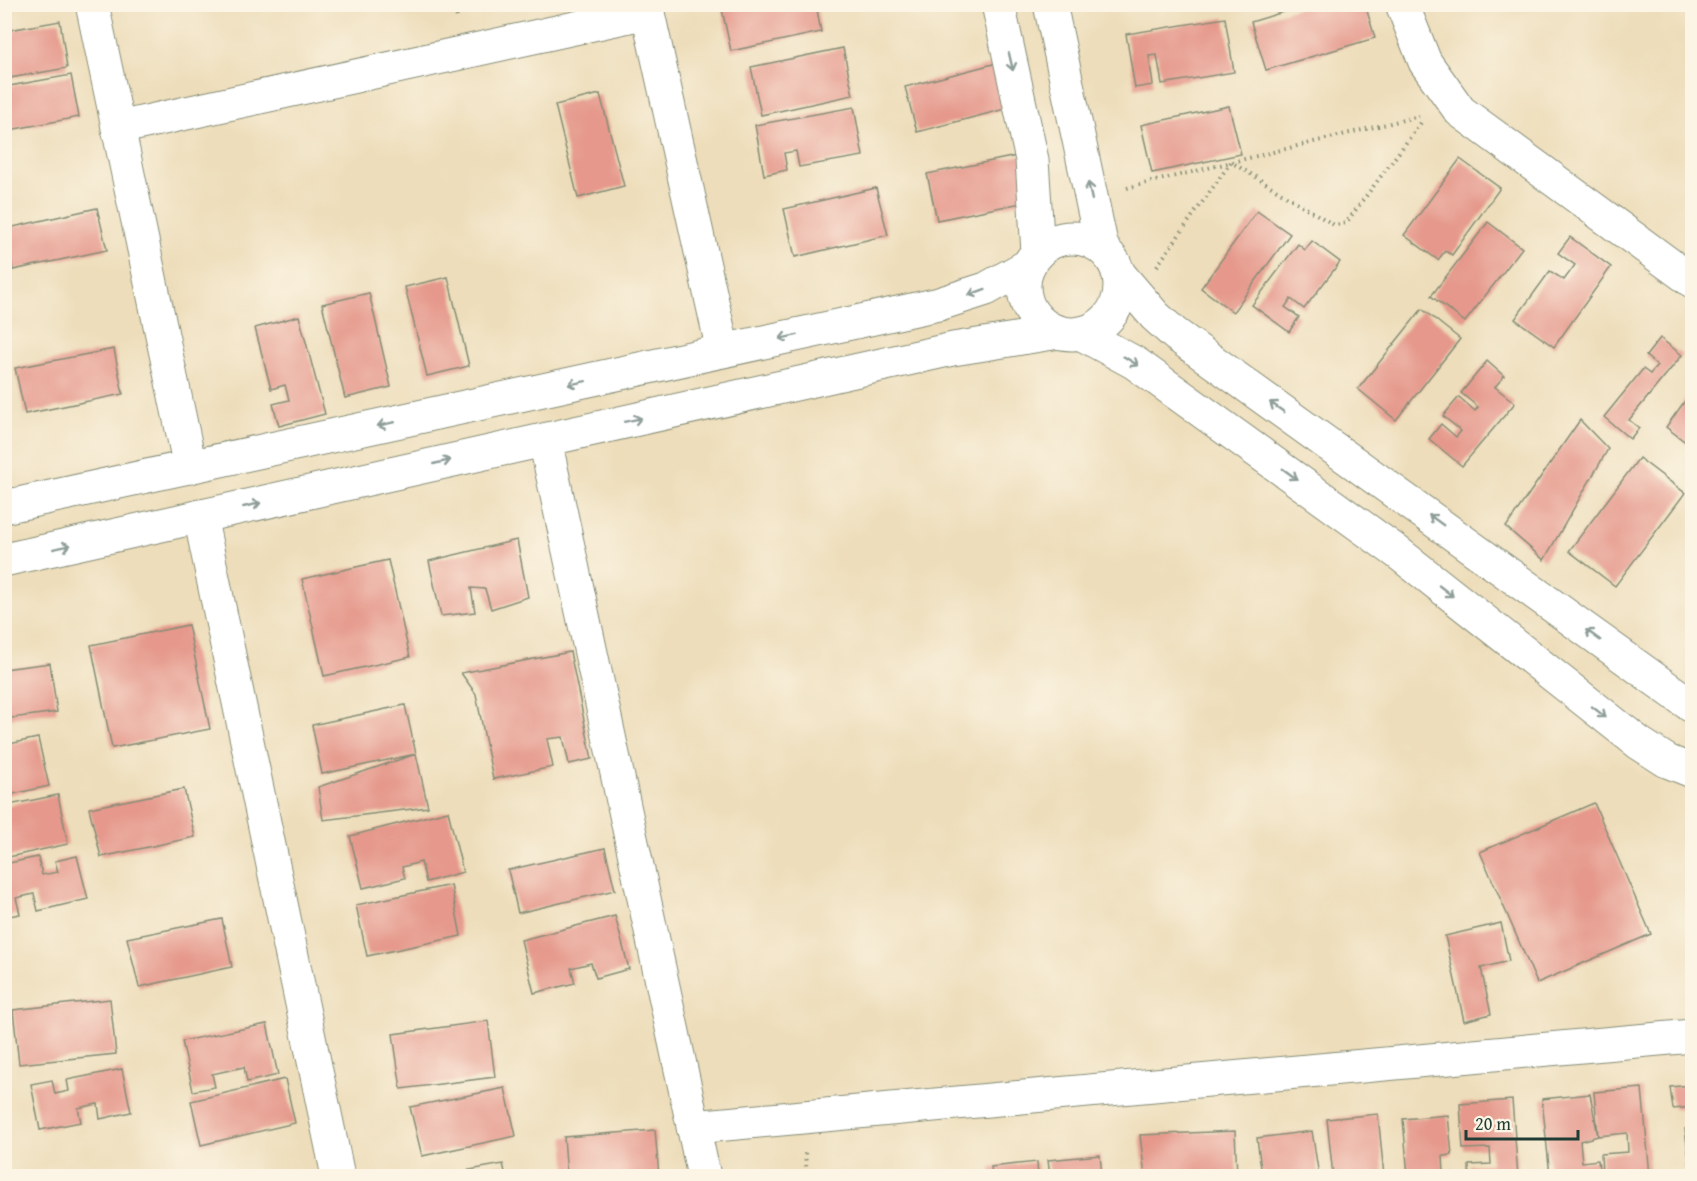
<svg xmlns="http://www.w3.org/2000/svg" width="1697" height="1181" font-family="'Gentium Book Plus',serif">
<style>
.building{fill:#e5988b}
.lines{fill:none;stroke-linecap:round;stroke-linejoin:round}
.minor-casing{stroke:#868d77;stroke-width:35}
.path{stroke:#868d77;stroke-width:4;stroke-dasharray:1.5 4.5;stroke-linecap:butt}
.minor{stroke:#fff;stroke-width:33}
.oneway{stroke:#8f9e9a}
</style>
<rect width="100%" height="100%" fill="#fcf5e5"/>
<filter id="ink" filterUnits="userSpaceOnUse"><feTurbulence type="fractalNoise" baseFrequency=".0167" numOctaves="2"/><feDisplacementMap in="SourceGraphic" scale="12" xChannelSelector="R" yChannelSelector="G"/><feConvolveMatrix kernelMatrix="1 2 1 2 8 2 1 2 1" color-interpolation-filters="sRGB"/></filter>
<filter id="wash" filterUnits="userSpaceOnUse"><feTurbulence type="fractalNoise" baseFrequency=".008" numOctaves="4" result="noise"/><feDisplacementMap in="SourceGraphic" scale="24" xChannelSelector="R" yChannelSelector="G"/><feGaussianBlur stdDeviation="1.35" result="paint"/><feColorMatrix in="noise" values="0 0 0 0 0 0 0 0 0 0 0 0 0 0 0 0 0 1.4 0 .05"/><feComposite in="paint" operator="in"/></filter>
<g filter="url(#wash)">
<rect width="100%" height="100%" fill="#edddba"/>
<g id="blocks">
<!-- building -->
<g class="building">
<polygon points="816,4 821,32 731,51 721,5"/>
<polygon points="1310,4 1365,4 1375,38 1266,70 1251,22"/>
<polygon points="1225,18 1234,72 1162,84 1157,55 1149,56 1153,85 1135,88 1126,34"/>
<polygon points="60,21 67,68 4,79 4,31"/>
<polygon points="843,48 853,95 761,115 751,67"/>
<polygon points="997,63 1009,108 917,132 905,87"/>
<polygon points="71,75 79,117 4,131 4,87"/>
<polygon points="600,94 624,186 578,198 555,105"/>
<polygon points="1229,106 1241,154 1152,173 1141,125"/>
<polygon points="854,107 863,156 799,167 796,151 784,153 787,170 764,175 755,125"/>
<polygon points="1022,155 1031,201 937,220 927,174"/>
<polygon points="1460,159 1500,188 1452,255 1445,251 1438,260 1404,235"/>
<polygon points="876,188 888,235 795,257 784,209"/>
<polygon points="97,208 107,250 13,270 4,229"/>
<polygon points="1257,211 1290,234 1233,312 1201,288"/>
<polygon points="1488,222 1522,248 1465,322 1431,296"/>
<polygon points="1570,237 1611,267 1554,347 1515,319 1550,271 1564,280 1575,265 1558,253"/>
<polygon points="1312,241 1340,262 1304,309 1291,299 1285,307 1299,317 1289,332 1252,305 1298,244 1305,250"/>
<polygon points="448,277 469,366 427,376 405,287"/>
<polygon points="369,293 391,387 345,398 322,304"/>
<polygon points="1422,309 1460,339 1396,420 1358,389"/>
<polygon points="299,316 325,414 279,426 273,404 289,400 285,385 271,389 255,328"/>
<polygon points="1660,338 1682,355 1629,420 1639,428 1630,439 1604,417 1643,369 1650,374 1657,366 1646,356"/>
<polygon points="114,349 123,394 25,414 15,368"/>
<polygon points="1487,361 1504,376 1495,387 1515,403 1462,466 1429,439 1441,424 1456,437 1461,431 1443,416 1459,397 1475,411 1478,407 1461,393"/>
<polygon points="1692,391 1692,447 1666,427"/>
<polygon points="1580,420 1608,449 1544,560 1506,527"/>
<polygon points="1639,458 1685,493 1615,586 1569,551"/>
<polygon points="517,540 528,597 491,609 485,589 471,588 475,612 441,616 429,561"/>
<polygon points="388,560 410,657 324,676 302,579"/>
<polygon points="188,625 210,729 112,748 91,645"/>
<polygon points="570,652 592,759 569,764 563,737 547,739 553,767 493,779 476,694 461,673"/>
<polygon points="50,663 57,712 4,719 4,669"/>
<polygon points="405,705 428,807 323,820 318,787 416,754 322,774 312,725"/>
<polygon points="38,738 49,786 4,796 4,745"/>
<polygon points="184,789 195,837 101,857 89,808"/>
<polygon points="58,795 68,844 4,858 4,806"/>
<polygon points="1594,803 1651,934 1537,983 1480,852"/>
<polygon points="448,811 463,872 426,882 421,862 402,867 405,878 363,888 350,836"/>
<polygon points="605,848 615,890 518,913 508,870"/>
<polygon points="77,856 88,899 38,911 34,894 16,898 20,914 4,917 4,864 38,857 42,875 58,872 55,861"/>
<polygon points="451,885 461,936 367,956 356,905"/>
<polygon points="615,916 629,969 596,978 591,963 571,968 575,983 534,993 521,940"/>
<polygon points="222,919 232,967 139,987 127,938"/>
<polygon points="1501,923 1509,961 1481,968 1491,1014 1464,1021 1445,936"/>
<polygon points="110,999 116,1054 19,1064 13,1010"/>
<polygon points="488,1021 495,1077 401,1089 393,1034"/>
<polygon points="267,1024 278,1075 247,1082 244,1067 212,1074 215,1087 193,1091 182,1041"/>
<polygon points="122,1069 131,1112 100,1119 98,1104 78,1108 81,1122 40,1130 31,1084 52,1080 55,1094 69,1091 67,1080"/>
<polygon points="285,1079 295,1123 201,1145 191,1101"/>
<polygon points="1692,1085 1692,1107 1673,1109 1670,1087"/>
<polygon points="505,1088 516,1136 422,1156 410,1107"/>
<polygon points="1642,1088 1650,1176 1602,1176 1601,1154 1628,1152 1627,1133 1598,1136 1580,1141 1582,1162 1598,1160 1600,1176 1550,1176 1542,1099 1590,1094 1598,1136 1594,1092"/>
<polygon points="1512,1100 1518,1176 1469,1176 1469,1165 1491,1164 1490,1148 1463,1149 1460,1104"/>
<polygon points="1378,1114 1384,1176 1333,1176 1327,1119"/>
<polygon points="1448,1115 1452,1155 1443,1156 1444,1174 1453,1173 1454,1176 1408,1176 1403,1119"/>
<polygon points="1692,1128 1692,1176 1691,1176 1685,1129"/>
<polygon points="655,1130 659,1176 567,1176 564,1137"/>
<polygon points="1235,1131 1237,1176 1145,1176 1140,1135"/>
<polygon points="1312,1131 1319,1176 1262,1176 1257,1138"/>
<polygon points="1100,1155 1102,1176 1050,1176 1048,1160"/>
<polygon points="1037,1162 1038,1176 992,1176 991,1167"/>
<polygon points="503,1164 506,1176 442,1176 442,1175"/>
</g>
</g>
</g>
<g filter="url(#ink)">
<use href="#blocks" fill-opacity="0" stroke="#868d77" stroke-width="1.5"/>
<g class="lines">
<!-- minor casing -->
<g class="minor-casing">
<g id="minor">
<polyline points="92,4 190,467"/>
<polyline points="646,4 723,351"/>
<polyline points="998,4 1032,160 1038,252"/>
<polyline points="1050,4 1102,248"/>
<polyline points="1402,4 1425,62 1460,111 1692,281"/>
<polyline points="118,128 648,12"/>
<circle cx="1072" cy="286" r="48"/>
<polyline points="1119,274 1155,316 1175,334 1692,706"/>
<polyline points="1080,333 1135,363 1397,552 1639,743 1667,761 1692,771"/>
<polyline points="545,440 704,1176"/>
<polyline points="4,507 939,304 986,289 1029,265"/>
<polyline points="200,516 338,1176"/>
<polyline points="4,560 953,349 1059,332"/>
<polyline points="693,1127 1692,1036"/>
</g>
</g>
<!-- path -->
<g class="path">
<polyline points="454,4 457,18"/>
<polyline points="1127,188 1419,116"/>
<polyline points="1157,266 1231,162 1334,225 1346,223 1423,120"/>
<polyline points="805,1153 807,1176"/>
</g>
<!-- minor -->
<use href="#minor" class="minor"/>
</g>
<!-- one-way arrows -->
<defs><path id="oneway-shaft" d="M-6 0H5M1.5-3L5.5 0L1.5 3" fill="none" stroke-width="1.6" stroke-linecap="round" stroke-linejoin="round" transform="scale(1.5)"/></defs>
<g class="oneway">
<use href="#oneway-shaft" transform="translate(1011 62) rotate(77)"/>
<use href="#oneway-shaft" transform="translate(1090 191) rotate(-102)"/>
<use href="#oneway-shaft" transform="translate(977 292) rotate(160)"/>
<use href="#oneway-shaft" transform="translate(788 337) rotate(168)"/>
<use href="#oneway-shaft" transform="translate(1131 361) rotate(32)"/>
<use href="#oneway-shaft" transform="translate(577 383) rotate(168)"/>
<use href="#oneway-shaft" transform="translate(1277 407) rotate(-145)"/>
<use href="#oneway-shaft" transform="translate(633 420) rotate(-12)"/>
<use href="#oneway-shaft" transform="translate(386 424) rotate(168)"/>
<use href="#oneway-shaft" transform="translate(442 462) rotate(-13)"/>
<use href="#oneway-shaft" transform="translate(1290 474) rotate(36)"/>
<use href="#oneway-shaft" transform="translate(252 505) rotate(-13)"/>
<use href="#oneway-shaft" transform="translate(1436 520) rotate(-144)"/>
<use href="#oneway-shaft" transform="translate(62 547) rotate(-13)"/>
<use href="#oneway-shaft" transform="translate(1446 591) rotate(38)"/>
<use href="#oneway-shaft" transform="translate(1593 635) rotate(-144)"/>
<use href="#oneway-shaft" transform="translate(1599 712) rotate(38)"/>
</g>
</g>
<!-- margin -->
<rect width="1697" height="1181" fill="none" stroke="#fcf5e5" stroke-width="24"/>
<!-- scale -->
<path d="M1466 1130v9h112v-9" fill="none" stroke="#1f3d34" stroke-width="3"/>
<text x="1475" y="1130" font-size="18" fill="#1f3d34" stroke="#fcf5e5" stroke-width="4.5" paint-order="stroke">20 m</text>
</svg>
